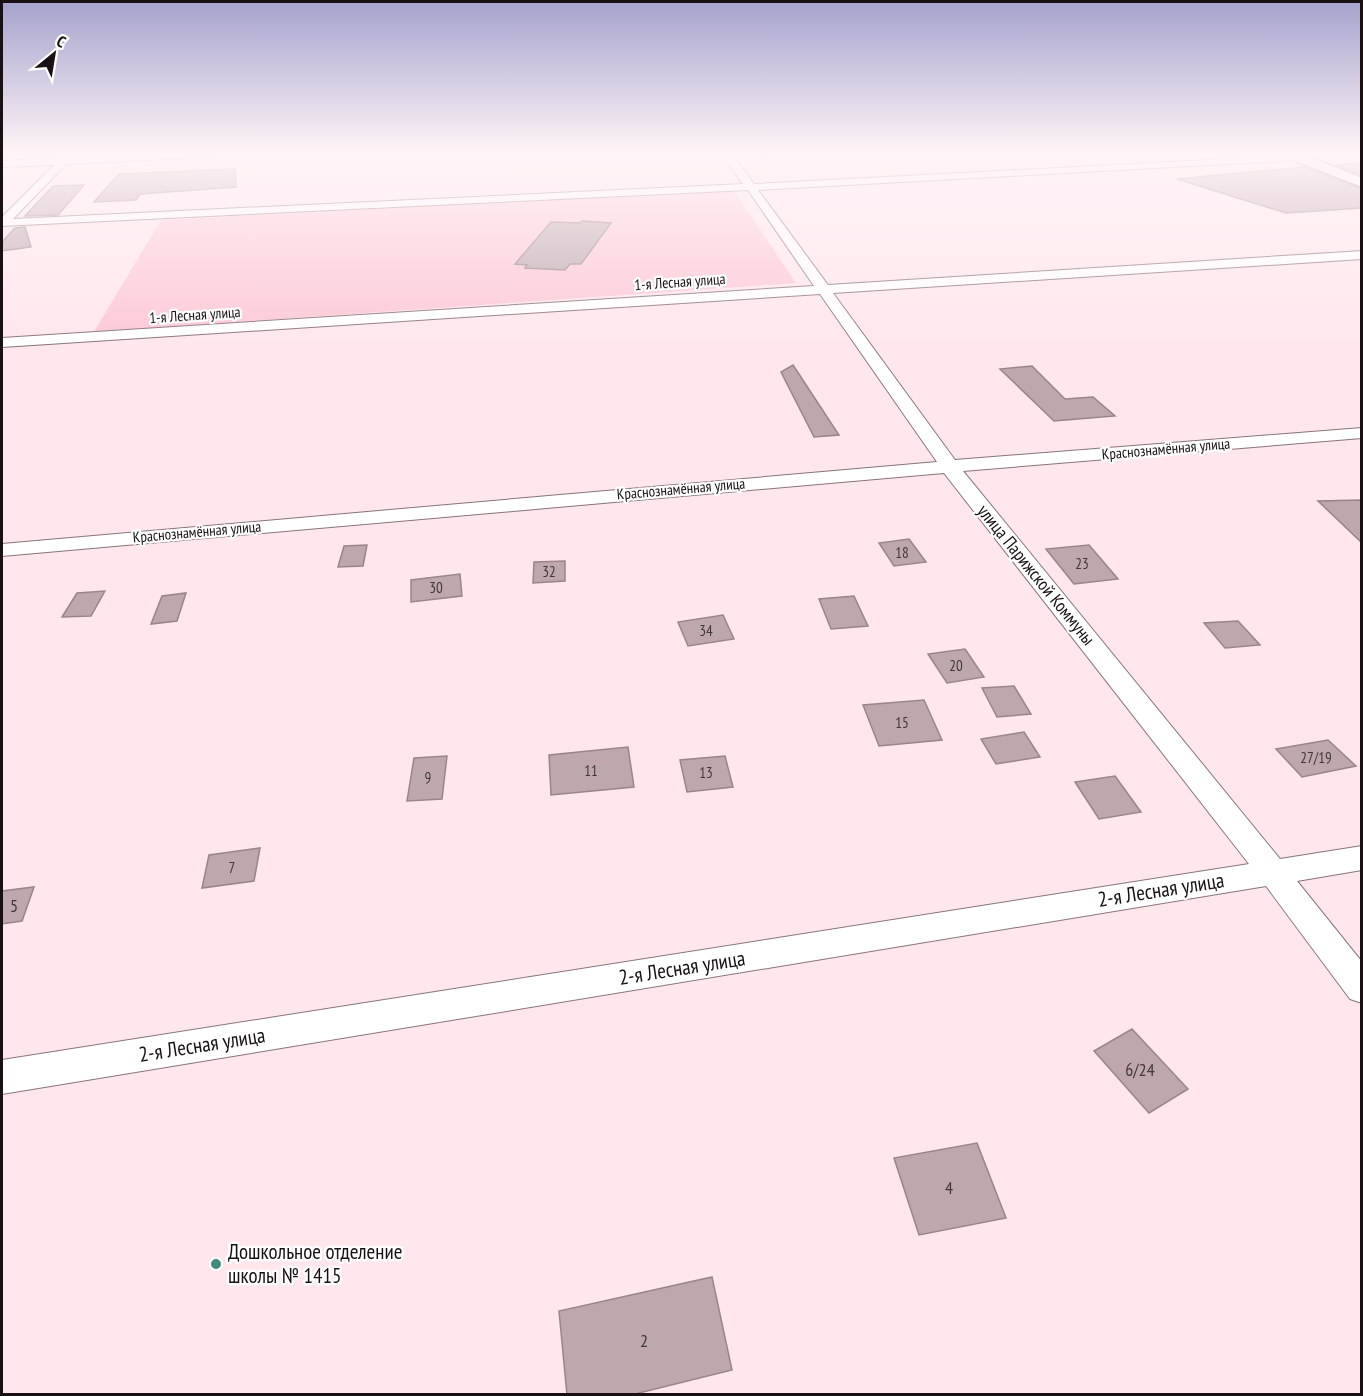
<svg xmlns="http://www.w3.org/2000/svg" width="1363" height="1396" font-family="'PT Sans Narrow',sans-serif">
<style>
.green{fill:#fcc8d6}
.building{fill:#bea8ae;stroke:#9a858a;stroke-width:1.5}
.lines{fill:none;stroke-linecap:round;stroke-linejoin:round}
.street-casing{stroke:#887479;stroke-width:2}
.secondary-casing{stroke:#887479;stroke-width:3}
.street{fill:#fff;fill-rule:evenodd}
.secondary{fill:#fff;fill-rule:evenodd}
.poi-dot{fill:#45897d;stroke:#fff;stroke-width:2}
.labels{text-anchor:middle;stroke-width:4.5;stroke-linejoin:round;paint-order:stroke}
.far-street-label{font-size:15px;fill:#181012;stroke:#fff}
.number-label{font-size:15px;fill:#423639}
.street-label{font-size:18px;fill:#181012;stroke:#fff}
.near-number-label{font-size:18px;fill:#423639}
.near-street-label{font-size:21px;fill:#181012;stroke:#fff}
.near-poi-label{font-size:21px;fill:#181012;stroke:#fff;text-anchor:start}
</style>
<rect width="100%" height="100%" fill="#ffe7ed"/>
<polygon class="green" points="734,191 796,283 94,332 161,220"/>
<g class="building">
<polygon points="1362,163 1362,175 1335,165"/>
<polygon points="1305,167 1362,189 1362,208 1286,213 1177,179"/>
<polygon points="235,169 236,187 140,194 136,200 94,202 119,174"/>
<polygon points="84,185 58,215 25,216 53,186"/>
<polygon points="582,221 611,223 581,264 570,264 565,270 525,268 527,265 515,264 551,222 580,223"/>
<polygon points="25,227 31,247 2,251 2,242 15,228"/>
<polygon points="793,365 839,435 814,437 781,372"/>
<polygon points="1032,366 1065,399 1093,397 1115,416 1054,421 1000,369"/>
<polygon points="1362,500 1362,543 1318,501"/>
<polygon points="909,539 926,562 894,566 879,543"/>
<polygon points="367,545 363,566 338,567 344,546"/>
<polygon points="1089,545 1118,579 1074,584 1046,549"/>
<polygon points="565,561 565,581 533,583 534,562"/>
<polygon points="460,574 462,596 411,602 411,580"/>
<polygon points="105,591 91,616 62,617 77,593"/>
<polygon points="186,593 177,621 151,624 162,596"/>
<polygon points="854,596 868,626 831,629 819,599"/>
<polygon points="723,615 734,639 688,646 678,622"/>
<polygon points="1238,621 1260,645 1225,648 1204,623"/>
<polygon points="965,649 984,677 947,683 928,654"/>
<polygon points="1014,686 1031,714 997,717 982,688"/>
<polygon points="924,700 942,740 879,746 863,705"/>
<polygon points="1024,732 1040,757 996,764 981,739"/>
<polygon points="1328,740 1356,766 1302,777 1276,749"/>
<polygon points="628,747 634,787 551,795 549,755"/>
<polygon points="447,756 442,799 407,801 414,758"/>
<polygon points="725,756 733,787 687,792 680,760"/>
<polygon points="1115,776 1141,812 1099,819 1075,782"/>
<polygon points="260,848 254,881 202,888 209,855"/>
<polygon points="34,887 22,921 2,924 2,891"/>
<polygon points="1132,1029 1188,1089 1149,1113 1094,1051"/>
<polygon points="977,1143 1006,1218 919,1235 894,1158"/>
<polygon points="712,1277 732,1370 631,1395 567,1395 559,1311"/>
</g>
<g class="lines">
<g class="street-casing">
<polygon id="street" points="213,151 274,151 269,154 66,164 13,219 743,184 720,151 730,151 754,184 1302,155 1302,159 1298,160 758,190 828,285 1362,251 1362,259 833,293 955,460 1362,428 1362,438 963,471 1280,859 1362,846 1362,870 1297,881 1362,962 1362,1003 1350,999 1266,886 2,1094 2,1060 1249,864 944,473 2,556 2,544 937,462 820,294 2,347 2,338 814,286 748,190 2,226 2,217 54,165 2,167 2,161 60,158 69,152 74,155 72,158"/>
</g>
<g class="secondary-casing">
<polygon id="secondary" points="1277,151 1294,151 1362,178 1362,187 1278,154"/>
</g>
<use href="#street" class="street"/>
<use href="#secondary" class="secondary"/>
</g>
<linearGradient id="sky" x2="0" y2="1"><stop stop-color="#a5a2cc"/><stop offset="0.44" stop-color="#fff4f7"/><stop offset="1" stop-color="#fff4f7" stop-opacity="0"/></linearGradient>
<rect width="1363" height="346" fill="url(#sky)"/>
<circle class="poi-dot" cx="216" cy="1264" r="6"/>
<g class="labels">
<g class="far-street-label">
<text transform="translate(680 282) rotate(-4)" y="5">1-я Лесная улица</text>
<text transform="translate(195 315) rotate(-4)" y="5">1-я Лесная улица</text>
<text transform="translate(1166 449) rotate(-5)" y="5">Краснознамённая улица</text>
<text transform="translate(681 489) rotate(-5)" y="5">Краснознамённая улица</text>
<text transform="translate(197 532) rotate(-5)" y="5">Краснознамённая улица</text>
</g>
<g class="number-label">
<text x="902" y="558">18</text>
<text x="1082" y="569">23</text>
<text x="549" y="577">32</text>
<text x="436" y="593">30</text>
<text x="706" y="636">34</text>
<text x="956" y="671">20</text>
<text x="902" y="728">15</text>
<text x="1316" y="763">27/19</text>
<text x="591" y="776">11</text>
<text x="706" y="778">13</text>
<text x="428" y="783">9</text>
<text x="232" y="873">7</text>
</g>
<g class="street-label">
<text transform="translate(1036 575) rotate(51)" y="6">улица Парижской Коммуны</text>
</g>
<g class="near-number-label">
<text x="14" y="912">5</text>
<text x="1140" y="1076">6/24</text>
<text x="949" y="1194">4</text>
<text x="644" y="1347">2</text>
</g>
<g class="near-street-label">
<text transform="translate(1161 890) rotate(-9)" y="7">2-я Лесная улица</text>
<text transform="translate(682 968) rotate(-9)" y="7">2-я Лесная улица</text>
<text transform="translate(202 1045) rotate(-9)" y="7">2-я Лесная улица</text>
</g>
<g class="near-poi-label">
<text x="228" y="1259">Дошкольное отделение<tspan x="228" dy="24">школы № 1415</tspan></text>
</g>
</g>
<rect width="1363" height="1396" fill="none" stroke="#181012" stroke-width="6"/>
<g transform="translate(54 54) rotate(30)" stroke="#ffffff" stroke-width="4.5" paint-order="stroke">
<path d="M0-4.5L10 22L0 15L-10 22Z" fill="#181012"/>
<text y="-9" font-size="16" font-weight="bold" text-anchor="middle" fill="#181012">С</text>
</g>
</svg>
